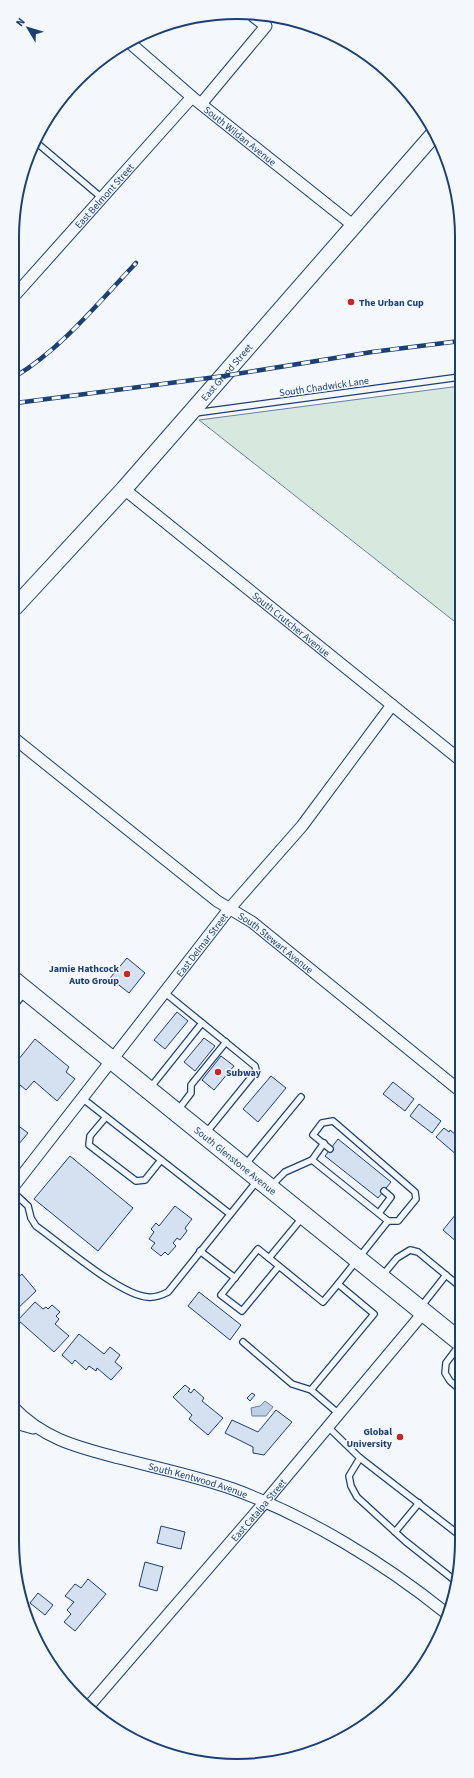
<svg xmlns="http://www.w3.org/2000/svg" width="474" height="1778" font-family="'Source Sans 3',sans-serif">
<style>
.green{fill:#d7e8df;stroke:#687fa3}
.water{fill:#bed0e5;stroke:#687fa3}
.building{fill:#d5e0f0;stroke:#1d3f73}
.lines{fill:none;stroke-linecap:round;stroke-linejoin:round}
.lane-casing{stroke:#1d3f73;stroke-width:8}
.street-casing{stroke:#1d3f73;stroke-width:13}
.secondary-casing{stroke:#1d3f73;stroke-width:18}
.primary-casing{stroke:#1d3f73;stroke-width:20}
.lane{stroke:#f4f7fb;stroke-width:5.5}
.street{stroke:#f4f7fb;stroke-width:11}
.secondary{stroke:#f4f7fb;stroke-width:16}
.primary{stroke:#f4f7fb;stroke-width:18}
.rail-casing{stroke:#1d3f73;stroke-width:4.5}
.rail{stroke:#f4f7fb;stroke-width:3;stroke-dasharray:9;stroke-linecap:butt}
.fence{stroke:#1d3f73;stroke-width:1;stroke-dasharray:5 2;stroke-linecap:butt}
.poi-dot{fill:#c62828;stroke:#f4f7fb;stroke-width:1.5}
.labels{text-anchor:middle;stroke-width:3;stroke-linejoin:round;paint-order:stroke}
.street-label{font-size:10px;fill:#1d3f73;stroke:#f4f7fb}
.poi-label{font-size:10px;font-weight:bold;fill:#1d3f73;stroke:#f4f7fb;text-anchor:start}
.rim{fill:none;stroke:#1d3f73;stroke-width:2}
</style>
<rect width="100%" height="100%" fill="#f4f7fb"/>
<polygon class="green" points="460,386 459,625 199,420"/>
<polygon class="water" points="265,1401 273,1407 266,1416 252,1416 251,1408 260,1406"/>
<g class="building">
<polygon points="127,958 145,973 129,993 110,978"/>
<polygon points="177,1012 188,1021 165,1049 154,1040"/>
<polygon points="204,1038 215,1046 195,1071 184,1062"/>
<polygon points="35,1039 69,1067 66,1072 75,1079 57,1101 34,1081 26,1090 13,1079 14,1065"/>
<polygon points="221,1056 234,1066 214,1090 202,1080"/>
<polygon points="271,1076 286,1088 258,1122 243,1109"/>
<polygon points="393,1082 414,1099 405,1111 383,1094"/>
<polygon points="419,1104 441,1121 432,1133 410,1116"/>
<polygon points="13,1122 28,1133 18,1145 13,1141"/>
<polygon points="444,1128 449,1132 450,1130 456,1135 458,1133 458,1156 436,1137"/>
<polygon points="338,1139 391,1182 378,1198 325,1156"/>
<polygon points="70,1156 133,1208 98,1251 34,1199"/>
<polygon points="175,1206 192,1219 185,1228 187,1231 180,1240 177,1238 173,1243 176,1246 168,1255 165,1252 161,1256 151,1248 155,1243 149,1239 154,1232 151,1229 156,1223 159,1226"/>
<polygon points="456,1214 458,1216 458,1243 443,1230"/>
<polygon points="22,1274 36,1291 13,1313 13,1282"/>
<polygon points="199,1292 241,1325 230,1340 188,1306"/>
<polygon points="35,1302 43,1309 46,1307 48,1309 52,1305 60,1312 56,1316 59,1319 55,1324 69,1336 54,1352 18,1320"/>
<polygon points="79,1334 104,1354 110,1347 120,1355 115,1362 122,1368 111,1380 97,1368 96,1371 89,1366 86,1370 75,1360 72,1364 62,1355"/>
<polygon points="185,1385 190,1389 188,1391 191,1393 194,1389 204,1398 202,1401 223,1418 208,1435 189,1419 192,1415 173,1397"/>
<polygon points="252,1393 255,1395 250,1401 247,1398"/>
<polygon points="276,1410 292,1422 264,1455 253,1453 253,1447 225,1433 232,1420 258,1432"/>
<polygon points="161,1526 185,1532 181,1549 157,1543"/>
<polygon points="145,1562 163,1567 157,1591 139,1586"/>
<polygon points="88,1579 106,1594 75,1631 64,1622 71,1614 67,1610 74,1602 65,1596 75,1584 81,1588"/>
<polygon points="38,1593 53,1605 45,1615 30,1603"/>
</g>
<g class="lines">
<g class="lane-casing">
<g id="lane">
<polyline points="37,143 102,198"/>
<polyline points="195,413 460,377"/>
<polyline points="164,992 255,1066 256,1070 253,1075 206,1133"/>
<polyline points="14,1006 25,992"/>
<polyline points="150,1088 202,1023"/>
<polyline points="82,1098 230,1214"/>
<polyline points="178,1110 191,1093 191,1085 226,1042"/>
<polyline points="106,1117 90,1136 89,1145 136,1181 145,1180 161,1160"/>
<polyline points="312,1160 324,1143"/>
<polyline points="245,1165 301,1097"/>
<polyline points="271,1186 285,1172 312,1160 388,1221 398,1221 416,1199 415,1192 333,1121 322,1123 313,1135 330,1149"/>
<path d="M13,1192L28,1206L31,1218L36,1226C60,1243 121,1296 148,1297C155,1298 162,1295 168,1292L257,1181"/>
<polyline points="379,1213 391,1197 384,1191"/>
<polyline points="200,1251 235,1278"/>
<polyline points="269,1258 302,1218"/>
<polyline points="279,1266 242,1311 221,1295 258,1249 323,1302 338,1284"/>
<polyline points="382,1276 397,1258 410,1250 418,1252 458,1285"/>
<polyline points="420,1308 446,1275"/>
<polyline points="243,1342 292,1384 311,1390 339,1414"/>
<polyline points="458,1388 450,1381 445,1373 446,1363 458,1347"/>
<polyline points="311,1390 374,1314 338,1284 388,1221"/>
<polyline points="328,1427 360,1458 349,1476 351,1486 357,1497 405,1541 458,1583"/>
<polyline points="360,1458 458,1534"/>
<polyline points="395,1532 419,1503"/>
</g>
</g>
<g class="street-casing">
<g id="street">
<path id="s1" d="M130,43L192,97L354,226"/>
<polyline points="201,104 266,26 253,16"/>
<path id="s2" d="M16,294L192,97"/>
<path id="s3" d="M124,489L459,759"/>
<path id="s4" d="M15,739L217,901L252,922L459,1090"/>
<path id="s5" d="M13,1187L230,908L302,826L392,705"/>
<path id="s6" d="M12,1406C43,1439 77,1447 119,1458C157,1468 196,1476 233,1489C307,1516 384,1563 446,1613"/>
<polyline points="12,1422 33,1428"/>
<path id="s7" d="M89,1706L265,1502L424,1312"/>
</g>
</g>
<g class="secondary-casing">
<g id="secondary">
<path id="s8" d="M15,607L124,489L434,134"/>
</g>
</g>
<g class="primary-casing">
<g id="primary">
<path id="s9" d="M14,981L458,1340"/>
</g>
</g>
<use href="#lane" class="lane"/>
<use href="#street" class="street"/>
<use href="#secondary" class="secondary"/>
<use href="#primary" class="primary"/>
<g class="rail-casing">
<g id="rail">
<path d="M16,376C63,347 98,303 136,263"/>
<polyline points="16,403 224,376 372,352 460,341"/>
</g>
</g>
<use href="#rail" class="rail"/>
<polyline class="fence" points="13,1151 17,1154"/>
</g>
<g class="poi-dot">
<circle cx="351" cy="302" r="4"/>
<circle cx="127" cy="974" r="4"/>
<circle cx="218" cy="1072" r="4"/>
<circle cx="400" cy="1437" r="4"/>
</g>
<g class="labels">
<g class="street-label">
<text dy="4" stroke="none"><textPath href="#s1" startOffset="144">South Wildan Avenue</textPath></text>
<text dy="4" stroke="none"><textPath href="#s2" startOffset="132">East Belmont Street</textPath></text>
<text dy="4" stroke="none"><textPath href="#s8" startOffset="316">East Grand Street</textPath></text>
<text transform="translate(324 386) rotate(-8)" y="4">South Chadwick Lane</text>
<text dy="4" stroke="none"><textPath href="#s3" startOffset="215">South Crutcher Avenue</textPath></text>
<text dy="4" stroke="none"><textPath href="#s4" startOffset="331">South Stewart Avenue</textPath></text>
<text dy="4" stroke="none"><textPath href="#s5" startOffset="307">East Delmar Street</textPath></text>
<text dy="4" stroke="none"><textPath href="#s9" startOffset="285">South Glenstone Avenue</textPath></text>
<text dy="4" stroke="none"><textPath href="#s6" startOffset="203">South Kentwood Avenue</textPath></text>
<text dy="4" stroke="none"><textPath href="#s7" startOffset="259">East Catalpa Street</textPath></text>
</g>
<g class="poi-label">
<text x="359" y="306">The Urban Cup</text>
<text x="119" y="972" text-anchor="end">Jamie Hathcock<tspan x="119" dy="12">Auto Group</tspan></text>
<text x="226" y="1076">Subway</text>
<text x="392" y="1435" text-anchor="end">Global<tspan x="392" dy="12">University</tspan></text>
</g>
</g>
<path d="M0 0H474V1778H0ZM237 19H237A218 218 0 0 1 455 237V1541A218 218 0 0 1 237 1759H237A218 218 0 0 1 19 1541V237A218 218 0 0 1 237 19Z" fill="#f4f7fb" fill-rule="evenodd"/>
<path class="rim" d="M237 19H237A218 218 0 0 1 455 237V1541A218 218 0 0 1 237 1759H237A218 218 0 0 1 19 1541V237A218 218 0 0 1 237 19Z"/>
<g transform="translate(28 28) rotate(308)" stroke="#f4f7fb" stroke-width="3" paint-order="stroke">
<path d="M0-3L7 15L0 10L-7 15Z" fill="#1d3f73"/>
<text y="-6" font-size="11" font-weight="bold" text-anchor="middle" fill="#1d3f73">N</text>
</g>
</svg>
